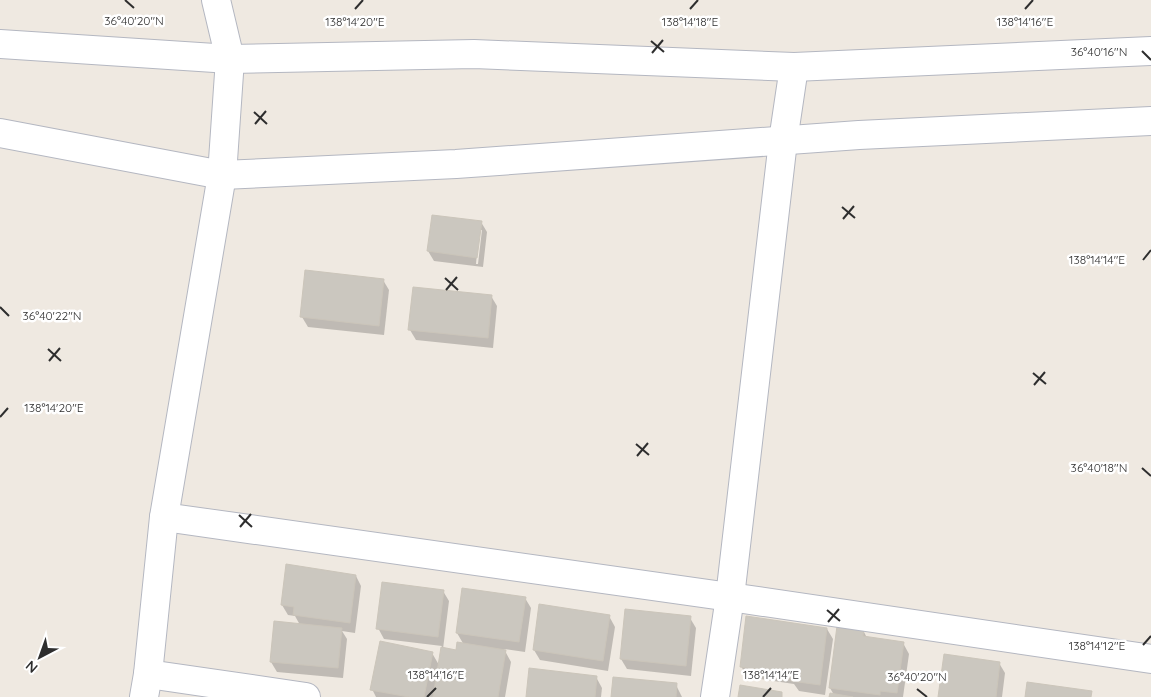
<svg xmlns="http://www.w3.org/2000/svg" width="1151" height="697" font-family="Quicksand,sans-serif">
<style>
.shadow{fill:#0003;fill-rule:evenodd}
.building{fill:#cbc7bf;stroke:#cbc5ba}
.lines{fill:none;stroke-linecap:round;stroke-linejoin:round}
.minor-casing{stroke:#b4b7c1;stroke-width:30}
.minor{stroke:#fff;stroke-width:28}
.ticks{fill:none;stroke:#2e2e2e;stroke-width:2}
.ticks-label{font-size:12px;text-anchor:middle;fill:#2e2e2e;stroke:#fff;stroke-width:5;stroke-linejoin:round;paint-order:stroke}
</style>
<rect width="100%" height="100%" fill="#efe9e1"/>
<g class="shadow">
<path d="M481,222L487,232L483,267L434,261L428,251ZM479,230H482L478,264H476Z"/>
<polygon points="383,280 389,290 384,335 308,327 302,317"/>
<polygon points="491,296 497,306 493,348 416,340 410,330"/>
<polygon points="356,576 361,586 355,633 342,631 347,639 343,678 277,672 271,662 300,625 295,616 288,615 282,605"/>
<polygon points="443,591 449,601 443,649 457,651 464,645 457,633 525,598 531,608 525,652 504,649 511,662 505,697 376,697 372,689 432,653 439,665 442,646 384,639 378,628"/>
<polygon points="609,616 615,627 608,671 540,660 534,650"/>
<polygon points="690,618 696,628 691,676 627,669 621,659"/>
<polygon points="827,629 833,639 825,695 799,691 794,684 747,677 741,666"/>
<polygon points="863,630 867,638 903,643 909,654 903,697 830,697 834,695 830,688"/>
<polygon points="999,663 1005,673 1002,697 939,697"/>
<polygon points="596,677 602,688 601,697 527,697"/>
<polygon points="676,685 682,697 612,697"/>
</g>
<g class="building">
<polygon points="432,215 482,221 477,258 427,251"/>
<polygon points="305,270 384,279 379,326 300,317"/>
<polygon points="413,287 492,295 488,338 408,330"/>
<polygon points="286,564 356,575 350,623 293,615 294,607 281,605"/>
<polygon points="382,582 444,590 438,637 376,629"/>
<polygon points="462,588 526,597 519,642 456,633"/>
<polygon points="539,604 610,615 603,661 533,650"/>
<polygon points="625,609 691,616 686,666 620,659"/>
<polygon points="746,616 827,628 820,685 791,681 790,674 740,667"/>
<polygon points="274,621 342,628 338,668 270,662"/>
<polygon points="837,626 864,629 863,636 904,642 897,693 880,691 880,695 829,688"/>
<polygon points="380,641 433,652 424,697 409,697 370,690"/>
<polygon points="457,642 506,650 498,697 433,697 441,647 456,650"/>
<polygon points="944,654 1000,662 996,697 938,697"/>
<polygon points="529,668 597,676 595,697 526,697"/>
<polygon points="613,677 677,683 676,697 611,697"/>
<polygon points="1027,682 1092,691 1091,697 1025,697"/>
<polygon points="740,685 782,692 782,697 738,697"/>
<polygon points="830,693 853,697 829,697"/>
</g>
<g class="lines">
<g class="minor-casing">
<g id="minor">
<polyline points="0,44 230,59 474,54 794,67 1151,51"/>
<polyline points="0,133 222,175 456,164 859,135 1151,121"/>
<polyline points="164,517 730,597 1151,659"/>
<polyline points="148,674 306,697"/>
<polyline points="144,697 148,674 164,517 222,175 230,59 216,0"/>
<polyline points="715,697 730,597 783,141 794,67"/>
</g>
</g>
<use href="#minor" class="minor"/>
</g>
<path class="ticks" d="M125,0L134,8M355,9L363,0M690,9L698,0M1025,9L1033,0M651,41L664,52M1142,51L1151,60M652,53L663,40M254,112L267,124M255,124L266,111M842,207L855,218M843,219L854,206M1143,260L1151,250M445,278L458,290M446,290L457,277M0,307L9,316M48,349L61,361M49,361L60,348M1033,373L1046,384M1034,385L1045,372M0,417L8,408M636,444L649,455M637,456L648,443M1142,468L1151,476M239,515L252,527M240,527L251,514M827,610L840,621M828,622L839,609M1143,645L1151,636M917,689L927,697M427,697L436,688M763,697L771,688"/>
<g class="ticks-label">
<text x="134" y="25">36°40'20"N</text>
<text x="355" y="26">138°14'20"E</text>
<text x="690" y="26">138°14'18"E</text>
<text x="1025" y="26">138°14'16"E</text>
<text x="1099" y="56">36°40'16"N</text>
<text x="1097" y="264">138°14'14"E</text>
<text x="52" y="320">36°40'22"N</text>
<text x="54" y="412">138°14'20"E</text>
<text x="1099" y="472">36°40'18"N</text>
<text x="1097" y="650">138°14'12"E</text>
<text x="436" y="679">138°14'16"E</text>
<text x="771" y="679">138°14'14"E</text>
<text x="917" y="681">36°40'20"N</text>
</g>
<g transform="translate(40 657) rotate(221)" stroke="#ffffff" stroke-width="4" paint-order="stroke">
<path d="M0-4L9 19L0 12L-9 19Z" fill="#2e2e2e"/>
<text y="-8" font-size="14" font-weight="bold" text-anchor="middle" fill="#2e2e2e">N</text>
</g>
</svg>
